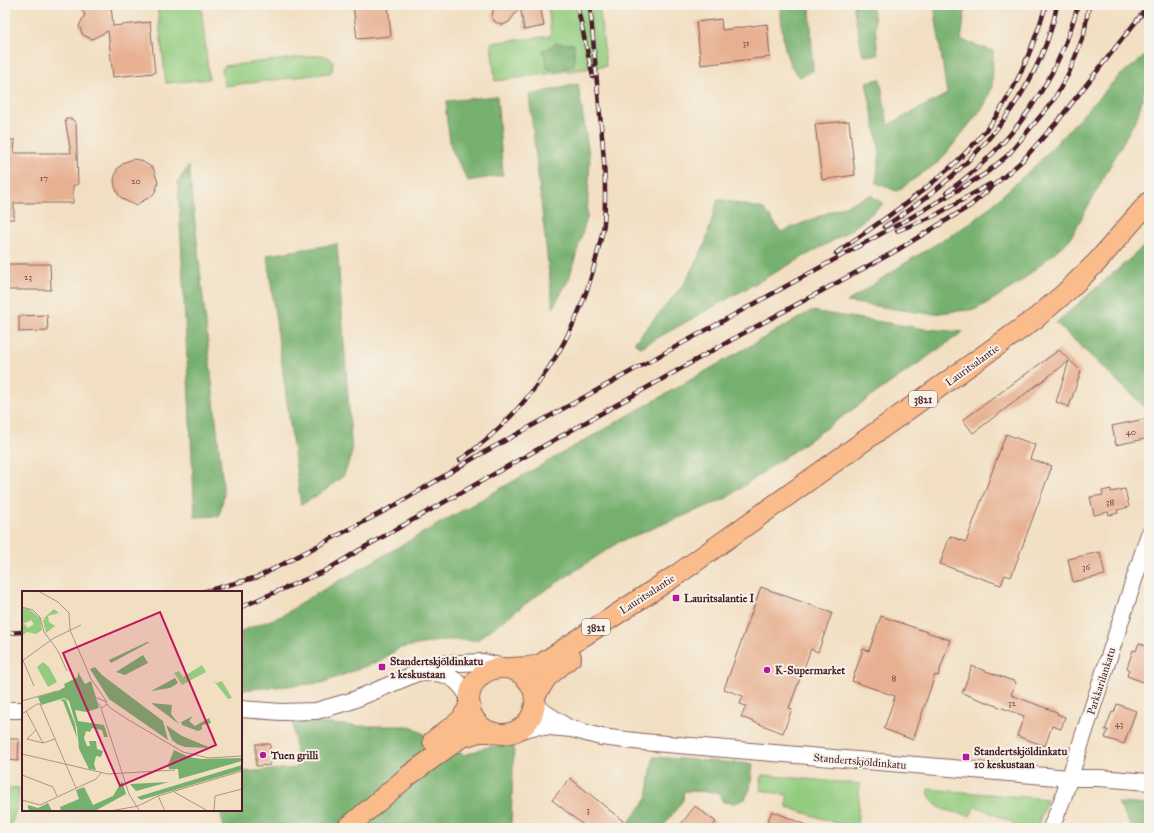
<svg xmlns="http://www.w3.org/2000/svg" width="1154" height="833" font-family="'IM FELL Great Primer',serif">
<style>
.green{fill:#93cc7f;stroke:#6e7655}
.forest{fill:#76b06e;stroke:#60684c}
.building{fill:#e7b091}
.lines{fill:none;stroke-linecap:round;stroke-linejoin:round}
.minor-casing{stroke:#856260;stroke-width:18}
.major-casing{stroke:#856260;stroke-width:22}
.minor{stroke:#fff;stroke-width:16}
.major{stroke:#fabc8b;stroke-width:20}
.rail-casing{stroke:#4a1f2b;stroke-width:4.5}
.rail{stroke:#f7f3e8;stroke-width:3;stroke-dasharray:9;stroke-linecap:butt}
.poi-dot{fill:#b5179e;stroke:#f7f3e8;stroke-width:1.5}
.labels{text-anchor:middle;stroke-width:4;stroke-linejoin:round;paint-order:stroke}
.number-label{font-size:9px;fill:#714344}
.shield{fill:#f7f3e8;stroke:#7e5f64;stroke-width:1}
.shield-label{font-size:10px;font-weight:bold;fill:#4a1f2b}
.street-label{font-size:11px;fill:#4a1f2b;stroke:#f7f3e8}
.poi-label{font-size:11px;font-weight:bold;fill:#4a1f2b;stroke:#f7f3e8;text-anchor:start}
.inset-road{fill:none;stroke:#af9286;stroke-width:1}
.view{fill:#c2185b;fill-opacity:0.15;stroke:#c2185b;stroke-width:2}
.inset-edge{fill:none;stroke:#4a1f2b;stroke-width:2}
</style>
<rect width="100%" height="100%" fill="#f7f3e8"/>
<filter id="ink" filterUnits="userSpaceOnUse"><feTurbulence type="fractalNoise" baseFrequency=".025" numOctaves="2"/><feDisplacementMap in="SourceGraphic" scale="8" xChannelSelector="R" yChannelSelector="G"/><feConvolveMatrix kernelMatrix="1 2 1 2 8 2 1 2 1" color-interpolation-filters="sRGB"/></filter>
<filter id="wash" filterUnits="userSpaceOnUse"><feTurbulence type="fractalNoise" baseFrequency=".012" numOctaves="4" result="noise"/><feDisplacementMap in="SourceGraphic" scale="16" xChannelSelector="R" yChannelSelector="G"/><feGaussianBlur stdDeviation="0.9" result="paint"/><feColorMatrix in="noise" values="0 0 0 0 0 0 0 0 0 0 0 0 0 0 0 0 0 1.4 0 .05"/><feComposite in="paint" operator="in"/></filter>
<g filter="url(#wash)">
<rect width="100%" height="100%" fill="#f2dfc2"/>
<g class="green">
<polygon points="157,5 201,5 209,79 166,83"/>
<polygon points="548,5 599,5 606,66 495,81 491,43 551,36"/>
<polygon points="322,55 330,58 333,63 332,71 329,73 225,86 222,70 224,66"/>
<polygon points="762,775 860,784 857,828 851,828 787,807 787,795 760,790"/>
<polygon points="5,787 19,788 18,804 10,828 5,828"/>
<path d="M928,789L1047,799L1037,828H1012L1014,823L975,806L970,816C952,811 931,812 928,789Z"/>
</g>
<g class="forest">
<path d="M780,5H810L813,71L800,77C781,60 783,29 780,5Z"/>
<polygon points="853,5 873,5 878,55 863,56"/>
<polygon points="934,5 966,5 961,40 993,51 992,88 984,106 940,161 897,191 876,183 880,152 866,82 880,79 888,125 947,94"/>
<polygon points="557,43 574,44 574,66 557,71 548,69 543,51"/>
<polygon points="1149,53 1149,72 1138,115 1070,239 1018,284 977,309 930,314 847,302 902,265 975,220 1037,164 1118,77"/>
<polygon points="578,84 590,161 587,217 569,279 553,308 529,95"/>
<polygon points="497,96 503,175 468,181 451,148 446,114 447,101"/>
<polygon points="189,166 224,495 219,516 195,517 178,182"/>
<polygon points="871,195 883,204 850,231 641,347 634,343 684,284 705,244 718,199 764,209 781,232"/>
<polygon points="1149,242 1149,411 1056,323"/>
<polygon points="337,244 352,453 344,475 327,489 301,505 267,255"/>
<polygon points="811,311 926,329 963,332 725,499 619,542 532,599 477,640 446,640 400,648 379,661 322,683 241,690 241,631 282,616 309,598"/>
<polygon points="293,721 357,726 409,726 464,755 488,747 514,745 511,822 510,828 224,828 220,810 241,810 241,772 297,768"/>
<polygon points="653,757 753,764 750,789 745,799 735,803 723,802 718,792 684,791 683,800 662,828 624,828 647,799"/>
<polygon points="1118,803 1149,805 1149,828 1132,828"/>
</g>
<g id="blocks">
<g class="building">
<polygon points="78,5 111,5 113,26 150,22 155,73 113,77 108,31 92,39 83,35 79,26 85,14"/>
<polygon points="353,5 388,5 391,36 357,39"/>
<polygon points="500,5 518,10 509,22 503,25 495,22 492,17 493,10"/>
<polygon points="520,5 540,5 544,26 524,30"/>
<polygon points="721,19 722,30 767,24 770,57 701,65 696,22"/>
<polygon points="65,119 72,119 76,123 78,185 73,185 73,203 14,203 14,219 5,219 5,140 15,140 14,153 71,153"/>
<polygon points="849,121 855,175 822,180 815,124"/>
<polygon points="133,159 140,160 153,168 158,182 156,190 152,196 139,203 137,206 124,200 118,194 115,187 114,180 117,169 125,162"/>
<polygon points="5,264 50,264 51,290 5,290"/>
<polygon points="47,315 48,331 19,332 19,316"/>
<polygon points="1059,350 1081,371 1069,407 1056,402 1069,361 973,433 963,420"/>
<polygon points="1149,418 1149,438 1116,445 1112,426"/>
<polygon points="1006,434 1035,445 1030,459 1052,466 1011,577 1005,575 1001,585 940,564 950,536 966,542"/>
<polygon points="1111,489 1111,492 1125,489 1129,507 1117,510 1118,513 1109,515 1108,512 1094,515 1090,497 1103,495 1102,491"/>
<polygon points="1100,552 1105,575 1073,582 1068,559"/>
<polygon points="761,587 832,613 818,652 811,649 789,708 792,709 783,733 741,717 746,706 740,704 743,696 724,689"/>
<polygon points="881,616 950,640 938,676 935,675 913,740 884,729 895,696 852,681 863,649 869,651"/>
<polygon points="1139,643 1149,647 1149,673 1146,683 1127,676 1129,669 1127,668 1133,650 1136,651"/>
<polygon points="972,666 1016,682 1011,695 1057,712 1057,714 1065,717 1061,729 1052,726 1045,746 1017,736 1024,716 962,693"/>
<polygon points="1117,704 1136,711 1124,744 1105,738 1108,730 1105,730 1107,725 1112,712 1114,713"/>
<polygon points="5,739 19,739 18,761 5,760"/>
<polygon points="256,744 270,744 270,765 256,766"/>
<polygon points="570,778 623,821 617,828 587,828 552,800"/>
<polygon points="695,806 716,822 711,828 678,828"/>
<polygon points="772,811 813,828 765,828"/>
</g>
</g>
</g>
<g filter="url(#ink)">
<use href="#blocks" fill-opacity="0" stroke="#856260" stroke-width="1"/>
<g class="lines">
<g class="minor-casing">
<g id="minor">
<path d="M424,673C445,671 460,679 469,699"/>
<polyline points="535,699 541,710 567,727"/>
<polyline points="241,709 281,712 316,711 351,701 439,664 483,662 504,667"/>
<polyline points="5,710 23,710"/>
<polyline points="516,731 537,726 549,727 572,729 601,737 643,742 1069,778 1099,778 1149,782"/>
<polyline points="1051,828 1063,798 1149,534"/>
</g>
</g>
<g class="major-casing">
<g id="major">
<polyline points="511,668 530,667 541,664 678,574 1036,318 1065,293 1097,262 1149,202"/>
<circle cx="502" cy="701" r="33"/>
<polyline points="535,696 547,677 571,657"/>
<polyline points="433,741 461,720 470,705"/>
<polyline points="347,828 408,776 460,738 479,732 491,732"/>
</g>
</g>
<use href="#minor" class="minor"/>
<use href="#major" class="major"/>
<g class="rail-casing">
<g id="rail">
<polyline points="577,5 593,77"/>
<path d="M947,192C1011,147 1058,81 1078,5"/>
<path d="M884,227C900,216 918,204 933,192C991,146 1043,79 1057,5"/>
<polyline points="897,231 934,216 990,184"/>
<path d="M836,253C891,214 956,173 995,118C1019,83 1034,45 1046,5"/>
<path d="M460,460C529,412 578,337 597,255C599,245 603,233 604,223C607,183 603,144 599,105C596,71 593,38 590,5"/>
<polyline points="202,592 258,577 394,506 479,455 910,218 985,174 1008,155 1053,101 1069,73 1084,34 1089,5"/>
<polyline points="241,607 325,571 363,548 742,334 894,252 970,206 1022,161 1057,122 1149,5"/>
<polyline points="5,633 23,632"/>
</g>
</g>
<use href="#rail" class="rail"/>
</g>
</g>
<g class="poi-dot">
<rect x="672" y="594" width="8" height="8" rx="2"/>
<rect x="378" y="663" width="8" height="8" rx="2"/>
<circle cx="767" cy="670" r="4"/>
<circle cx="263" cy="755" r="4"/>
<rect x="962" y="753" width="8" height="8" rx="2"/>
</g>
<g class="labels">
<g class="number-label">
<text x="746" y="46">31</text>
<text x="44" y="181">17</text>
<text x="136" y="184">20</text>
<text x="28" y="280">23</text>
<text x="1131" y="435">40</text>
<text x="1110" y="505">38</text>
<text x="1086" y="570">36</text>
<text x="894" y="681">8</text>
<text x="1012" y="706">32</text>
<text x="1119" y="727">43</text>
<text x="588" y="813">3</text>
</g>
<g class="shield">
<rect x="909" y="391" width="28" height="16" rx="3"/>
<rect x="582" y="619" width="28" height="16" rx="3"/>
</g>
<g class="shield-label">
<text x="923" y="403">3821</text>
<text x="596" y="631">3821</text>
</g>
<g class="street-label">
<text transform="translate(972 365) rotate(-36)" y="4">Lauritsalantie</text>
<text transform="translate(647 594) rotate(-33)" y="4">Lauritsalantie</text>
<text transform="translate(1101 681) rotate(-72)" y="4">Parkkarilankatu</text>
<text transform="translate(860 761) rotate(5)" y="4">Standertskjöldinkatu</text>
</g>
<g class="poi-label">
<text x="684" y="602">Lauritsalantie I</text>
<text x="390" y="665">Standertskjöldinkatu<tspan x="390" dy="13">2 keskustaan</tspan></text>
<text x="775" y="674">K-Supermarket</text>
<text x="974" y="755">Standertskjöldinkatu<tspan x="974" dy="13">10 keskustaan</tspan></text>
<text x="271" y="759">Tuen grilli</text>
</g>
</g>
<g transform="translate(22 591)">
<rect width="220" height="220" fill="#f2dfc2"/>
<path d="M0,17L7,18L17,26L0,33ZM32,18L37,22L26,25L27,31L33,35L24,42L21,29H25L21,28ZM18,26L20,39L14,43L5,41L0,45V34L2,33L6,37L12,33L9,29ZM21,71L27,76L35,91L26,96L15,76ZM180,74L184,81L160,94L152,82L157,80L161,86ZM192,90L195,92L200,90L210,107L206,108Z" fill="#93cc7f"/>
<path d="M125,51H128L89,72L87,69ZM121,64L126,72L103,84L94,81ZM73,76L80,84L141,130L146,149L87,108L68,78ZM56,81L63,93L69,90L77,117L64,121L53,119L56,130L82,134L86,146H82L80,139L70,137L68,141L64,140L62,147L65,155H68L67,150H74L75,158L81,160L79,166L74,165L72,173L74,179L67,178L57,158L55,137L47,110L42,107L19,114L16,106L36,100L43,96L42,93L56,86ZM153,87L156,92L148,97L129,100ZM41,108L44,109L53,133L55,147L41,110H38ZM129,112L150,114L149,123L157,133ZM171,125L167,130L173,135L187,127L189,132L180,134V138L176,140L160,134L159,131ZM144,134L160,145L189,157L163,156L155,153L150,149ZM152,159L167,166L179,168L220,167V170L157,188L156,178H147L146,174ZM220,174V179L119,209L115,206ZM100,190L104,203L73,220H39L38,216L57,208L54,199L62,196L71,214L91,205ZM147,191L114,200L108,193ZM26,212L30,220H8L6,217V214L16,217Z" fill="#76b06e"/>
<path class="inset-road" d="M16,0L36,11L47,22L48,39L69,88L85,111M0,16L11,19L18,26L22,41L36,60L45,80M0,67L12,95M0,70L32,47L59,34M73,109L80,117L85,113M0,110L35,100L64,103L83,110L87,116L105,128L161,161L187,167L220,165M79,117L107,203L117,219M4,120L21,152L33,148M0,123L15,113H18L54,197M14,139L5,148L21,152M0,163L86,183L153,179M0,184L31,196L35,205M152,201L186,220M136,205L143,220M0,209L18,214L74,188L79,182M88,220L116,215L136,205L220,180M192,220L193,205L220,198"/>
<path class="view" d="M138,21L194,154L98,195L41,62Z"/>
<rect width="220" height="220" class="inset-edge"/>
</g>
<rect width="1154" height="833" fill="none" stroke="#f7f3e8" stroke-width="20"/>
</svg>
